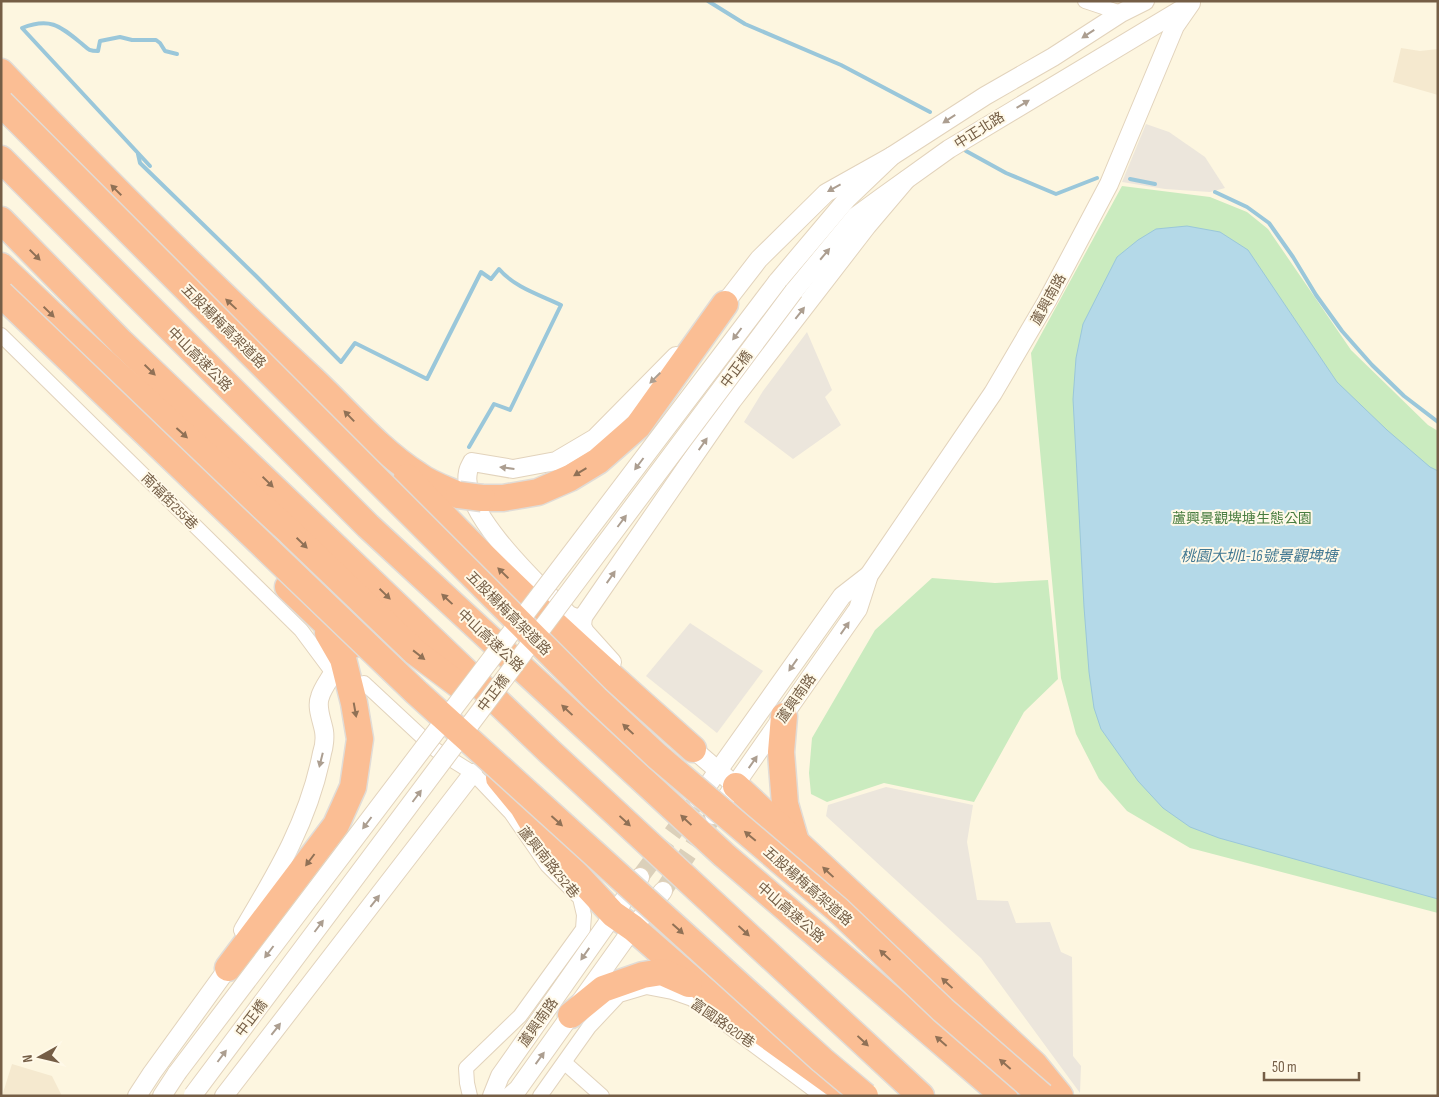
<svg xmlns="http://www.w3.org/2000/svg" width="1439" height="1097" font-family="'Sofia Sans Condensed','Noto Sans TC',sans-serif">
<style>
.residential{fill:#f5e9cf}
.industrial{fill:#ece6dc}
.green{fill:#caebbf}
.water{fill:#b4d9e8;stroke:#9ac7da}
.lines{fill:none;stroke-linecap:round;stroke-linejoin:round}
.stream{stroke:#9ac7da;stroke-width:4}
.tertiary-tunnel{stroke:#dbd0ba;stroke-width:18;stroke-dasharray:18 9;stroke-linecap:butt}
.minor-casing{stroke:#e2d3bc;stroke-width:16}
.tertiary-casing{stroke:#e2d3bc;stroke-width:20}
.motorway-casing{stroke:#e1dcd6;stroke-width:29}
.minor{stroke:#fff;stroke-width:14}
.tertiary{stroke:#fff;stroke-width:18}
.motorway{stroke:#fbbe94;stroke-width:26}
.tertiary-bridge-casing{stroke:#e2d3bc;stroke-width:20;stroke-linecap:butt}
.motorway-bridge-casing{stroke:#e1dcd6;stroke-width:29;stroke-linecap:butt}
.tertiary-bridge{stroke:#fff;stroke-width:18}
.motorway-bridge{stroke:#fbbe94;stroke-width:26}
.oneway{fill:#ac9e90}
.oneway2{fill:#907156}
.labels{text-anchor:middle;stroke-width:4;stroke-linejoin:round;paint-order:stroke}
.street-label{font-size:14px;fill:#755e46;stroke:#fff9e8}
.park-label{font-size:14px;fill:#477c3e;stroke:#fff9e8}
.water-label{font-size:15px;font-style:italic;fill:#427892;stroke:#fff9e8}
</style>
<rect width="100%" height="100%" fill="#fdf6e0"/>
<g class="residential">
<polygon points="1401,48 1420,51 1438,49 1438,95 1393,82"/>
<polygon points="12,1064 52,1076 62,1096 2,1096"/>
</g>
<g class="industrial">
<polygon points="1146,124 1169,132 1205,157 1225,188 1210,192 1165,189 1122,182"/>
<polygon points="807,332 832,390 825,397 841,425 793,459 744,422 763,391"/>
<polygon points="690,623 763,671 717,733 646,676"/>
<polygon points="886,787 973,805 967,842 977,900 1008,901 1016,923 1050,922 1061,952 1072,957 1073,1056 1081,1066 1080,1093 981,958 826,816 828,805"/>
</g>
<g class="green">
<polygon points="1122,186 1210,197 1247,212 1268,229 1351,350 1428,425 1438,431 1438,913 1190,848 1127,811 1099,779 1076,734 1061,678 1031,353"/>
<polygon points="932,578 995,583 1048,580 1058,679 1024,712 974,802 884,783 827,802 811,794 809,773 812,738 875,630"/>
</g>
<polygon class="water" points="1187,226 1220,232 1248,250 1337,382 1387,430 1430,467 1438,471 1438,899 1219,838 1190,827 1163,808 1138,781 1101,729 1094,708 1089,672 1084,607 1073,399 1076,358 1083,324 1117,257 1138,240 1156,229"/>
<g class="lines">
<g class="stream">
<polyline points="708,1 745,24 841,65 930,112"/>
<polyline points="966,151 1006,173 1056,194 1097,178"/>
<path d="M138,154L140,163L256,276L341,362L355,343L427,379L481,272L491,279L499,269C514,287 540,295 561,305L510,410L494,404L469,447"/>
<path d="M150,166L22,28C50,17 60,26 81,43C88,49 88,51 98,51L100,41L120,37L132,40H156L160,43L165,51L177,54"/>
<polyline points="1130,179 1155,184"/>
<polyline points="1215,192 1247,207 1269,223 1293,257 1316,295 1342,331 1372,365 1404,396 1438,422"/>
</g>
<g class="tertiary-tunnel">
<polyline points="640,877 698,799"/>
<polyline points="663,891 714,815"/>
</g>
<g class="minor-casing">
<g id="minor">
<polyline points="1085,1 1121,13"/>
<polyline points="1,335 301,630 333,673"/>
<polyline points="364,683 436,750 473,773 511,813 547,865 580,898 584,915 583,929 520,1016 466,1068 467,1083 470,1096"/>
<polyline points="565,1063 602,1096"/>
<polyline points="540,1096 589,1027 619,995 646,987 672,992 692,999 822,1096"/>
</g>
</g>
<g class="tertiary-casing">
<g id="tertiary">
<polyline points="777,282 847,199 892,156 985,96 1053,57 1121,13 1145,1"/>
<polyline points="794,291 856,216 882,197 949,149 1187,6"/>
<polyline points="718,312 759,259 826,193 892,156"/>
<path d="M583,617L576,618L569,615C543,589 459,512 468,472C468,469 471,465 472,462L513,469L556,461L595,438L676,356"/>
<polyline points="612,662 585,632 582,626 583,617 732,401 867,226 906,180"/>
<polyline points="686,740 693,749 736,786"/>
<polyline points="698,799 842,596 869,575"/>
<polyline points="714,815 858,609 869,575 993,393 1047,301 1109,184 1175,26 1191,3"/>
<path d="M243,930C277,873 309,820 322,753C324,747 325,737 324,731C322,720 316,707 320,697C322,689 329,680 333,673"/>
<polyline points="137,1096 152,1073 228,968 231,959"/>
<polyline points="162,1096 177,1073"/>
<polyline points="224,1096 473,773"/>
<polyline points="492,1096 500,1076 640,877"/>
<polyline points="510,1096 518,1089 633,928 663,891"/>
</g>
</g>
<g class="motorway-casing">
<g id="motorway">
<path d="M1,72C101,176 203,278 309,376C345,409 376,448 418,475C430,484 445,489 459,495"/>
<polyline points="1,159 368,526 724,855 1004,1096"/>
<polyline points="1,220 121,342 550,752 921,1096"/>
<polyline points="1,266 61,323 290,532 415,652 463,688"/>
<path d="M407,477C496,574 595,662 693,749"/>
<polyline points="482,498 503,498 538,492 570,478 598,461 638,426 725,304"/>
<polyline points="288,587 350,646"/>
<polyline points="784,716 781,752 785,804 796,842"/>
<polyline points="499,778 523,807 539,834 613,914 633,928 704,990 837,1086"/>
<polyline points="736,786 1034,1064 1060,1096"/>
<polyline points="228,968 336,825 353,787 360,739 354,703 343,659 328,633"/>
<polyline points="571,1015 603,989 643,975 662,972 689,984"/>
</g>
</g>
<use href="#minor" class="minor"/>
<use href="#tertiary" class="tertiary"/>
<use href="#motorway" class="motorway"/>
<g class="tertiary-bridge-casing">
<g id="tertiary-bridge">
<polyline points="177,1073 777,282"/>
<polyline points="193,1095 794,291"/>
</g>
</g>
<g class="motorway-bridge-casing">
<g id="motorway-bridge">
<polyline points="1,103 596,699 657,756 838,910 943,1010 1042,1096"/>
<polyline points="1,294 416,692 822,1060 865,1096"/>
<polyline points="459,495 482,498"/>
</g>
</g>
<use href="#tertiary-bridge" class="tertiary-bridge"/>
<use href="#motorway-bridge" class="motorway-bridge"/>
</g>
<defs><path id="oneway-solid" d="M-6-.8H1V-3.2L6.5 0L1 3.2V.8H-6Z" transform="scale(1.25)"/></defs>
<g class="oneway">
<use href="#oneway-solid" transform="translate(1088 34) rotate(147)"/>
<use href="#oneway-solid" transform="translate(1023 104) rotate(-31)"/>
<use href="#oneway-solid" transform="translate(949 119) rotate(147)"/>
<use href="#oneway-solid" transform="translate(834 188) rotate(151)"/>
<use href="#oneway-solid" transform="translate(825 254) rotate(-50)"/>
<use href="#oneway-solid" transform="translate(800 313) rotate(-52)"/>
<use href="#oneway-solid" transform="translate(737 334) rotate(127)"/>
<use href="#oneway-solid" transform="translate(655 378) rotate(135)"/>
<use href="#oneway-solid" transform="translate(703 444) rotate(-55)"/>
<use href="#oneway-solid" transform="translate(639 464) rotate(127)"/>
<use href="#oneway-solid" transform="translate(507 468) rotate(-173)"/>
<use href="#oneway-solid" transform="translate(622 521) rotate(-53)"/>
<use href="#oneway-solid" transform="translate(611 577) rotate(-55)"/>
<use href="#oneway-solid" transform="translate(845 628) rotate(-55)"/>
<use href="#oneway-solid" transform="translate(793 665) rotate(125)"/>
<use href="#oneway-solid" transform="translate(321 760) rotate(104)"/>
<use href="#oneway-solid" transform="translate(753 762) rotate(-55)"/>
<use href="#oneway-solid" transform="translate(417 796) rotate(-53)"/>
<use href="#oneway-solid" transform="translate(367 823) rotate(127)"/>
<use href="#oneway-solid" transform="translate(375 901) rotate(-52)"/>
<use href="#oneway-solid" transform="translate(319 926) rotate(-53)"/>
<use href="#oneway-solid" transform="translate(269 952) rotate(127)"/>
<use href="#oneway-solid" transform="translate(585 954) rotate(125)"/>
<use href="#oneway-solid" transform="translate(276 1029) rotate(-52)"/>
<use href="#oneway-solid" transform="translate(222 1056) rotate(-53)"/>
<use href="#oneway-solid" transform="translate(540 1058) rotate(-54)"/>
</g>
<g class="oneway2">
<use href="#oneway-solid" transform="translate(116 190) rotate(-135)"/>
<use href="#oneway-solid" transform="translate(35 255) rotate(45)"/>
<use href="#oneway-solid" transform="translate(231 304) rotate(-137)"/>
<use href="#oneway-solid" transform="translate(49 312) rotate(44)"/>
<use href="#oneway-solid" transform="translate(150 370) rotate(44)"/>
<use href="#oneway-solid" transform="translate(349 416) rotate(-134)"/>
<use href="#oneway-solid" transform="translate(182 433) rotate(42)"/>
<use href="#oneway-solid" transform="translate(580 472) rotate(149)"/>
<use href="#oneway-solid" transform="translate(268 482) rotate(44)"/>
<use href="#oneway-solid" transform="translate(302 543) rotate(44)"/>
<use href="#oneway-solid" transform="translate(503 573) rotate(-136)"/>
<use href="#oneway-solid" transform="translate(385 594) rotate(44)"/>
<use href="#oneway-solid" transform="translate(447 599) rotate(-137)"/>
<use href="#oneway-solid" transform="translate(419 655) rotate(38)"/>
<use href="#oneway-solid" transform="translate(355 710) rotate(80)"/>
<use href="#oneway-solid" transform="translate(567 710) rotate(-137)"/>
<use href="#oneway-solid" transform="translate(628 729) rotate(-137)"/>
<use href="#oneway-solid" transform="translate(686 820) rotate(-137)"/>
<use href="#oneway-solid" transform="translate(557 821) rotate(42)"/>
<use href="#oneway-solid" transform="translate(625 821) rotate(43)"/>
<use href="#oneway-solid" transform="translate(750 836) rotate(-140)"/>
<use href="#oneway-solid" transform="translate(310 860) rotate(127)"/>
<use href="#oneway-solid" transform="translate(828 872) rotate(-137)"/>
<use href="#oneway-solid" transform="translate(678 929) rotate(42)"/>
<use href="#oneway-solid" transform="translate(744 931) rotate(43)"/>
<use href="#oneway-solid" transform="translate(885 955) rotate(-137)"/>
<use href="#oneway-solid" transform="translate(947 983) rotate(-137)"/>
<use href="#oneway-solid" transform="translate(863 1041) rotate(43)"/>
<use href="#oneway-solid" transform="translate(941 1041) rotate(-139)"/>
<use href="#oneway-solid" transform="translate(1005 1064) rotate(-139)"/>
</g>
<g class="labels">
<g class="street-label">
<text transform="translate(979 130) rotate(-32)" y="5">中正北路</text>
<text transform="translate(1048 299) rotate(-61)" y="5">蘆興南路</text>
<text transform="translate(224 326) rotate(45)" y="5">五股楊梅高架道路</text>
<text transform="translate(200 359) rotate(45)" y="5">中山高速公路</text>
<text transform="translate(736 369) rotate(-53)" y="5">中正橋</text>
<text transform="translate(170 501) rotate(45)" y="5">南福街255巷</text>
<text transform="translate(509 613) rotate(45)" y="5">五股楊梅高架道路</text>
<text transform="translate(491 640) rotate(43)" y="5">中山高速公路</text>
<text transform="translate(493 693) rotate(-53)" y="5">中正橋</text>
<text transform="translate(796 698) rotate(-55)" y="5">蘆興南路</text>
<text transform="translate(549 862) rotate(51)" y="5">蘆興南路252巷</text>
<text transform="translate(808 886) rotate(41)" y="5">五股楊梅高架道路</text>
<text transform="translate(791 912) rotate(41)" y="5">中山高速公路</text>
<text transform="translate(251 1018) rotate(-53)" y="5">中正橋</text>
<text transform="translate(538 1022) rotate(-55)" y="5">蘆興南路</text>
<text transform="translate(723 1023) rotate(35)" y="5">富國路920巷</text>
</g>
<g class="park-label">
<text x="1242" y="523">蘆興景觀埤塘生態公園</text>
</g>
<g class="water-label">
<text x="1259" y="561">桃園大圳1-16號景觀埤塘</text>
</g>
</g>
<rect width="1439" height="1097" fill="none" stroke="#755e46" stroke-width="5"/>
<g transform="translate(40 1057) rotate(262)" stroke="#fff9e8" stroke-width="4" paint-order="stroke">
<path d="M0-4L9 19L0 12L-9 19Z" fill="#755e46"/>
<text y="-8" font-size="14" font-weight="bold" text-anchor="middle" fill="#755e46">N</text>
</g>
<path d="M1264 1072v8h95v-8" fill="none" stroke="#755e46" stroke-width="2.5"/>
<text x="1272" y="1072" font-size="15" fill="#755e46" stroke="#fff9e8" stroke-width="4" paint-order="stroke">50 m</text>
</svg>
